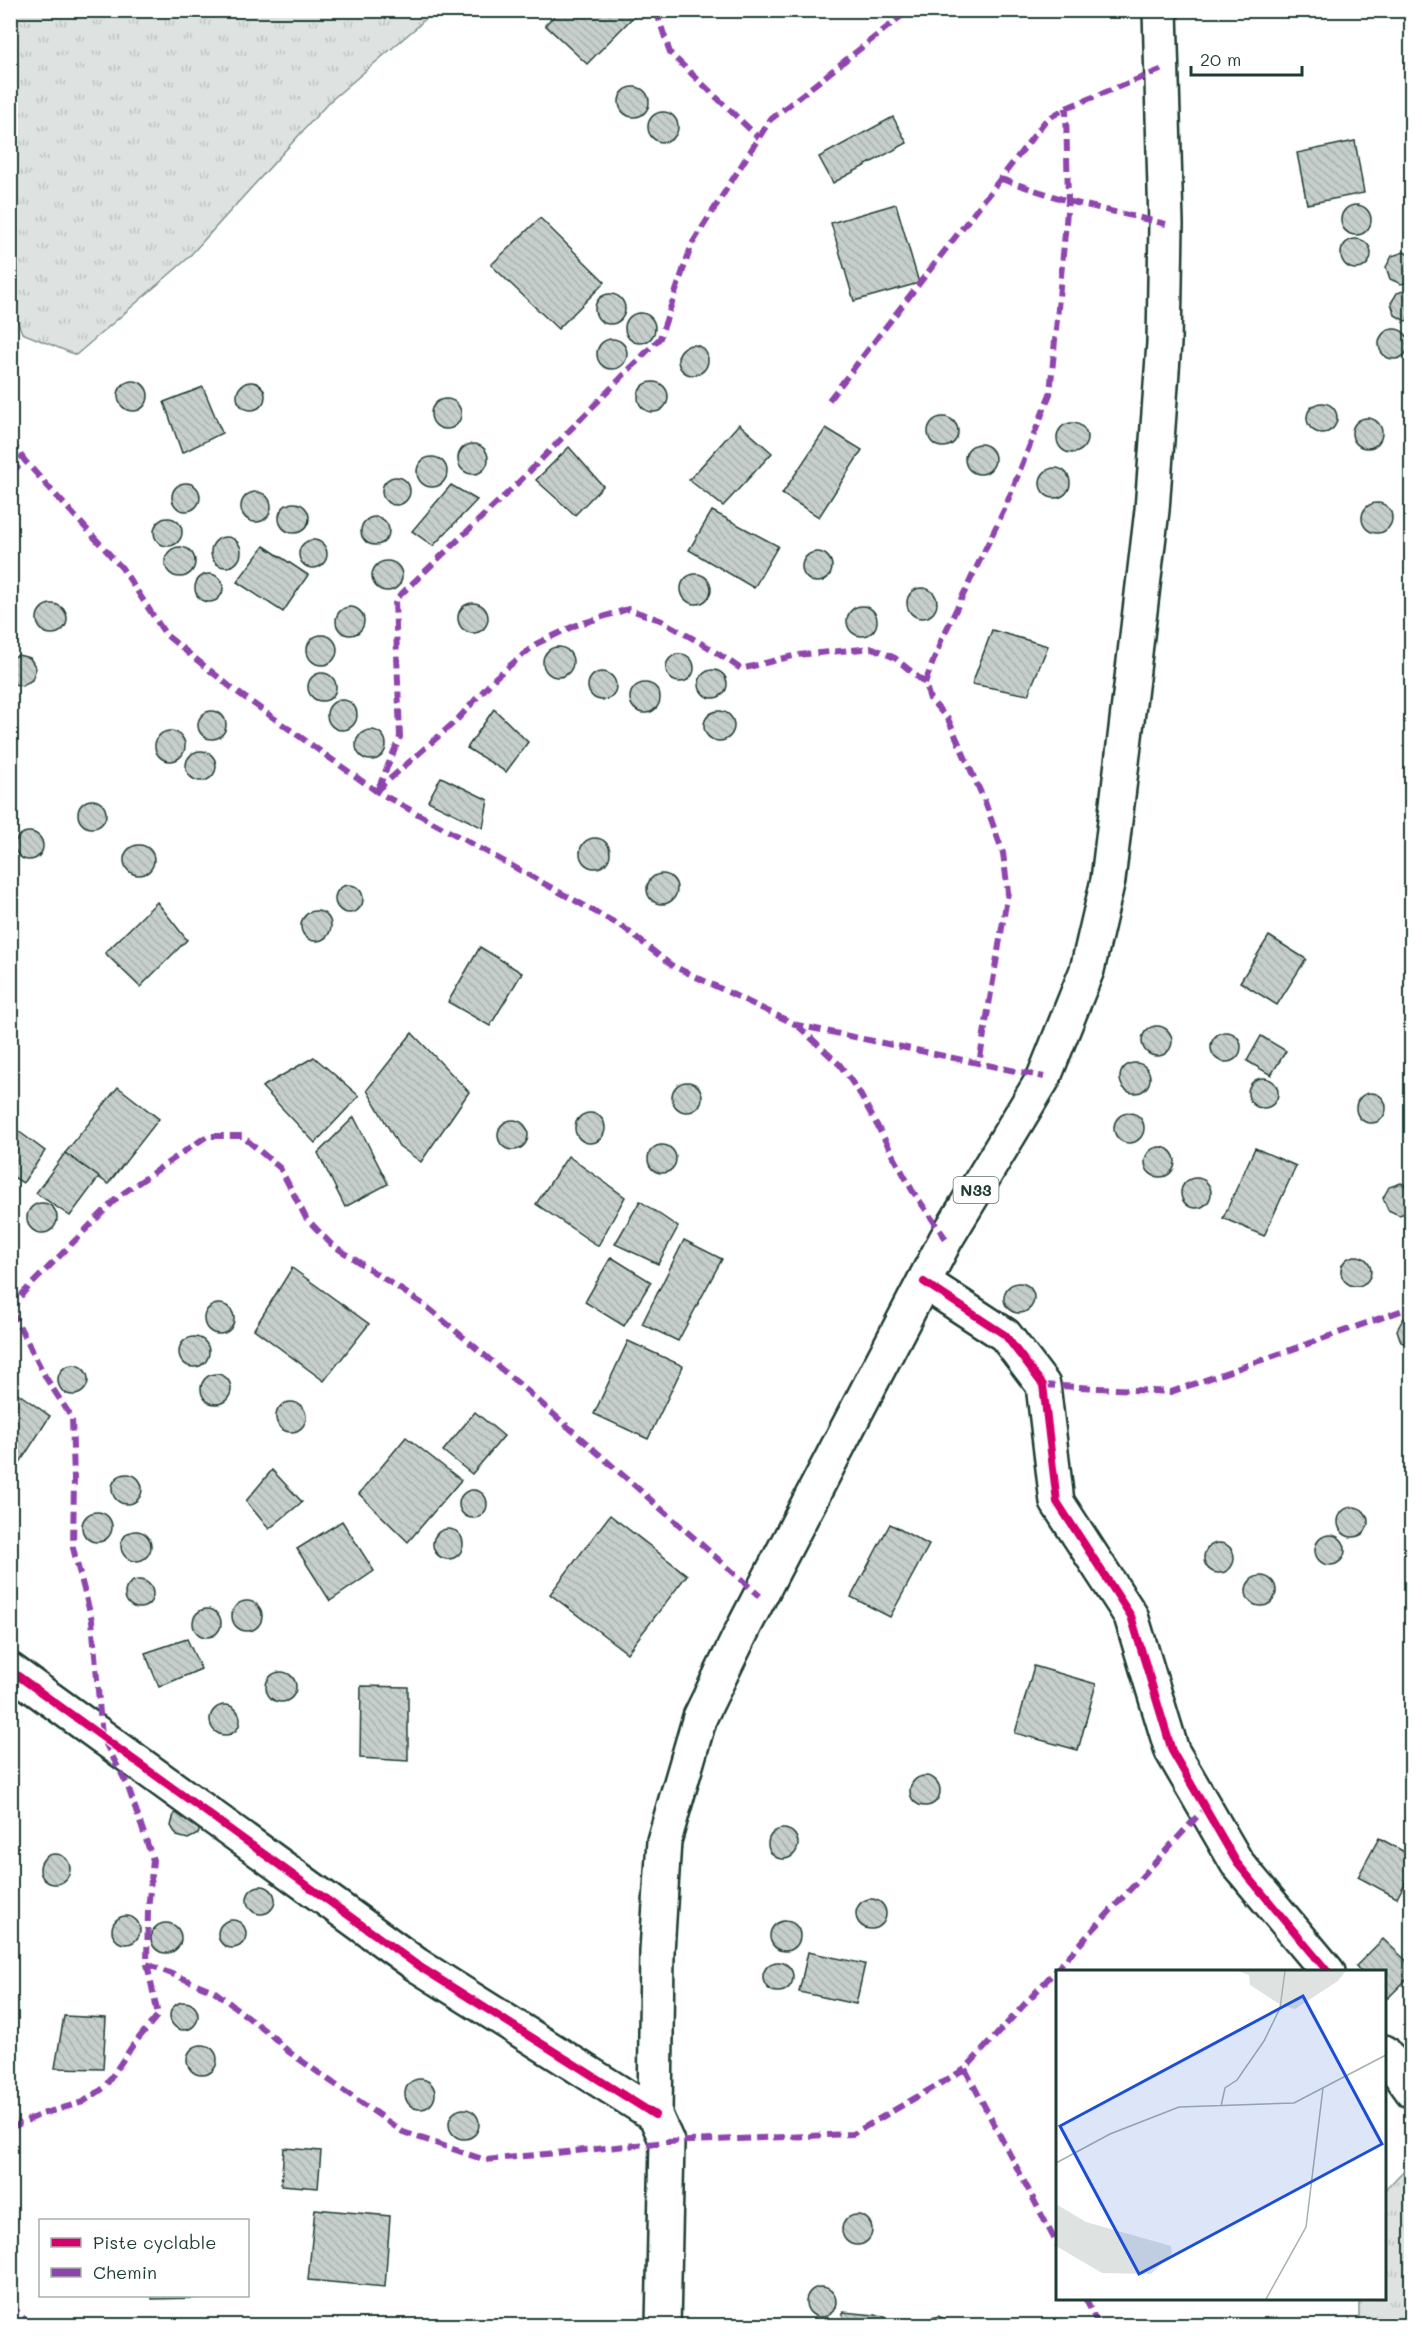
<svg xmlns="http://www.w3.org/2000/svg" width="1422" height="2336" font-family="Mali,sans-serif">
<style>
.grass{fill:url(#grass-tufts);stroke:#7e908b;stroke-width:1.5}
.building{fill:url(#building-back-hatch);stroke:#1f3d34;stroke-width:1.5}
.lines{fill:none;stroke-linecap:round;stroke-linejoin:round}
.minor-casing{stroke:#1f3d34;stroke-width:38}
.primary-casing{stroke:#1f3d34;stroke-width:38}
.minor{stroke:#fff;stroke-width:33}
.primary{stroke:#fff;stroke-width:33}
.quiet{stroke:#8e44ad;stroke-width:6;stroke-dasharray:12 6;stroke-linecap:butt}
.cycleway-casing{stroke:#fff;stroke-width:11}
.cycleway{stroke:#d6006c;stroke-width:8}
.labels{text-anchor:middle;stroke-width:4.5;stroke-linejoin:round;paint-order:stroke}
.shield{fill:#fff;stroke:#627771;stroke-width:1.5}
.shield-label{font-size:16px;font-weight:bold;fill:#1f3d34}
.inset-road{fill:none;stroke:#a5b1ae;stroke-width:1.5}
.view{fill:#1d4ed8;fill-opacity:0.15;stroke:#1d4ed8;stroke-width:3}
.inset-edge{fill:none;stroke:#1f3d34;stroke-width:3}
</style>
<defs>
<pattern id="grass-tufts" width="24" height="20" patternUnits="userSpaceOnUse" patternTransform="scale(1.5)"><rect width="24" height="20" fill="#dee3e2"/><path d="M3 7l-1-3M5 7V3M7 7l1-3M15 17l-1-3M17 17v-4M19 17l1-3" fill="none" stroke="#bec4c2"/></pattern>
<pattern id="building-back-hatch" width="6" height="6" patternUnits="userSpaceOnUse" patternTransform="scale(1.5)"><rect width="6" height="6" fill="#c7cfcc"/><path d="M-1 5l2 2M0 0l6 6M5-1l2 2" fill="none" stroke="#aab3b0"/></pattern>
</defs>
<rect width="100%" height="100%" fill="#fff"/>
<filter id="ink" filterUnits="userSpaceOnUse"><feTurbulence type="fractalNoise" baseFrequency=".0167" numOctaves="2"/><feDisplacementMap in="SourceGraphic" scale="12" xChannelSelector="R" yChannelSelector="G"/><feConvolveMatrix kernelMatrix="1 2 1 2 8 2 1 2 1" color-interpolation-filters="sRGB"/></filter>
<g filter="url(#ink)">
<g class="grass">
<polygon points="11,10 433,10 433,11 417,27 329,102 186,260 76,355 22,333 11,305"/>
<polygon points="1411,2163 1411,2325 1359,2325 1359,2299 1384,2298 1385,2190"/>
</g>
<g class="building">
<polygon points="560,10 640,10 587,64 545,25"/>
<circle cx="634" cy="102" r="15"/>
<circle cx="663" cy="127" r="15"/>
<polygon points="893,117 907,143 833,183 819,157"/>
<polygon points="1355,141 1364,193 1307,204 1297,153"/>
<polygon points="896,204 919,283 854,301 831,223"/>
<circle cx="1356" cy="220" r="15"/>
<polygon points="540,218 605,282 558,329 491,265"/>
<circle cx="1356" cy="254" r="15"/>
<polygon points="1404,252 1412,256 1412,281 1401,284 1390,279 1386,267 1392,256"/>
<polygon points="1409,289 1412,290 1412,319 1405,321 1395,315 1391,303 1397,293"/>
<circle cx="610" cy="309" r="15"/>
<circle cx="640" cy="328" r="15"/>
<circle cx="1394" cy="344" r="15"/>
<circle cx="612" cy="354" r="15"/>
<circle cx="693" cy="360" r="15"/>
<circle cx="133" cy="396" r="15"/>
<circle cx="251" cy="396" r="14"/>
<circle cx="653" cy="397" r="15"/>
<polygon points="203,387 222,433 182,453 164,402"/>
<circle cx="446" cy="414" r="15"/>
<circle cx="1322" cy="418" r="15"/>
<circle cx="943" cy="432" r="15"/>
<circle cx="1367" cy="433" r="15"/>
<circle cx="1072" cy="438" r="15"/>
<polygon points="739,424 772,453 723,506 689,480"/>
<polygon points="826,428 862,450 819,517 782,494"/>
<circle cx="473" cy="459" r="15"/>
<circle cx="980" cy="459" r="15"/>
<polygon points="569,447 603,486 575,515 536,480"/>
<circle cx="432" cy="472" r="15"/>
<circle cx="1055" cy="483" r="15"/>
<circle cx="396" cy="491" r="14"/>
<circle cx="186" cy="497" r="14"/>
<polygon points="451,485 477,500 433,546 412,531"/>
<circle cx="256" cy="507" r="15"/>
<circle cx="1377" cy="518" r="15"/>
<circle cx="294" cy="518" r="15"/>
<polygon points="712,511 778,546 754,588 689,550"/>
<circle cx="375" cy="531" r="14"/>
<circle cx="168" cy="532" r="14"/>
<circle cx="226" cy="552" r="15"/>
<circle cx="313" cy="554" r="14"/>
<polygon points="264,546 308,575 283,612 237,582"/>
<circle cx="180" cy="562" r="15"/>
<circle cx="817" cy="567" r="15"/>
<circle cx="387" cy="576" r="15"/>
<circle cx="209" cy="588" r="14"/>
<circle cx="696" cy="589" r="15"/>
<circle cx="922" cy="603" r="15"/>
<circle cx="473" cy="618" r="15"/>
<circle cx="52" cy="619" r="15"/>
<circle cx="862" cy="621" r="15"/>
<circle cx="350" cy="621" r="14"/>
<polygon points="992,630 1048,646 1028,695 972,684"/>
<circle cx="322" cy="650" r="15"/>
<circle cx="558" cy="662" r="15"/>
<circle cx="680" cy="668" r="14"/>
<polygon points="18,655 30,658 36,668 32,680 22,686 10,683 10,659"/>
<circle cx="713" cy="684" r="14"/>
<circle cx="602" cy="686" r="14"/>
<circle cx="322" cy="687" r="14"/>
<circle cx="645" cy="698" r="15"/>
<circle cx="342" cy="715" r="15"/>
<polygon points="494,709 528,742 506,772 467,748"/>
<circle cx="212" cy="725" r="14"/>
<circle cx="719" cy="726" r="15"/>
<circle cx="371" cy="745" r="15"/>
<circle cx="170" cy="746" r="15"/>
<circle cx="201" cy="766" r="15"/>
<polygon points="441,777 488,800 483,828 428,801"/>
<circle cx="92" cy="814" r="14"/>
<circle cx="29" cy="846" r="14"/>
<circle cx="595" cy="853" r="15"/>
<circle cx="139" cy="860" r="15"/>
<circle cx="662" cy="889" r="15"/>
<circle cx="349" cy="899" r="14"/>
<polygon points="157,902 187,940 140,987 105,953"/>
<circle cx="316" cy="926" r="15"/>
<polygon points="1269,936 1306,959 1277,1005 1240,982"/>
<polygon points="480,947 522,973 490,1026 448,1002"/>
<circle cx="1157" cy="1041" r="15"/>
<circle cx="1226" cy="1047" r="15"/>
<polygon points="412,1033 469,1092 421,1162 399,1146 367,1090"/>
<polygon points="1261,1036 1286,1051 1271,1075 1247,1061"/>
<polygon points="314,1057 359,1096 315,1143 262,1087"/>
<circle cx="1135" cy="1078" r="15"/>
<circle cx="1263" cy="1093" r="15"/>
<circle cx="687" cy="1097" r="15"/>
<polygon points="118,1087 159,1119 108,1184 65,1153"/>
<circle cx="1371" cy="1108" r="15"/>
<circle cx="1129" cy="1128" r="15"/>
<circle cx="590" cy="1128" r="15"/>
<polygon points="354,1117 388,1184 345,1207 318,1153"/>
<circle cx="513" cy="1135" r="15"/>
<polygon points="10,1125 45,1151 23,1183 10,1175"/>
<circle cx="662" cy="1159" r="14"/>
<circle cx="1160" cy="1162" r="15"/>
<polygon points="1255,1148 1296,1166 1264,1236 1223,1218"/>
<polygon points="65,1153 99,1177 70,1216 36,1193"/>
<polygon points="568,1156 625,1197 598,1246 536,1204"/>
<circle cx="1196" cy="1193" r="15"/>
<polygon points="1401,1183 1412,1189 1412,1209 1410,1212 1399,1215 1388,1210 1383,1198 1389,1187"/>
<polygon points="640,1201 678,1227 658,1264 615,1244"/>
<circle cx="42" cy="1218" r="15"/>
<polygon points="684,1240 722,1259 678,1341 642,1324"/>
<circle cx="1356" cy="1271" r="15"/>
<polygon points="611,1257 651,1282 624,1326 585,1302"/>
<polygon points="292,1268 369,1324 324,1381 254,1329"/>
<circle cx="1019" cy="1298" r="15"/>
<circle cx="219" cy="1319" r="15"/>
<polygon points="1412,1316 1412,1347 1401,1342 1397,1330 1403,1319"/>
<circle cx="194" cy="1352" r="15"/>
<polygon points="628,1341 683,1366 648,1439 594,1414"/>
<circle cx="73" cy="1380" r="15"/>
<circle cx="216" cy="1389" r="15"/>
<polygon points="16,1392 50,1416 10,1478 10,1402"/>
<circle cx="291" cy="1417" r="15"/>
<polygon points="475,1412 504,1436 472,1474 443,1451"/>
<polygon points="406,1437 461,1480 408,1542 359,1494"/>
<polygon points="272,1470 302,1502 269,1529 246,1501"/>
<circle cx="127" cy="1489" r="15"/>
<circle cx="473" cy="1504" r="14"/>
<circle cx="1353" cy="1522" r="15"/>
<circle cx="97" cy="1527" r="15"/>
<polygon points="610,1515 687,1575 627,1653 550,1594"/>
<polygon points="342,1521 374,1571 330,1601 297,1549"/>
<polygon points="890,1524 929,1545 890,1617 851,1597"/>
<circle cx="448" cy="1544" r="15"/>
<circle cx="136" cy="1546" r="15"/>
<circle cx="1330" cy="1550" r="15"/>
<circle cx="1219" cy="1558" r="15"/>
<circle cx="1261" cy="1591" r="15"/>
<circle cx="139" cy="1594" r="14"/>
<circle cx="247" cy="1616" r="15"/>
<circle cx="207" cy="1623" r="14"/>
<polygon points="187,1639 201,1669 159,1687 145,1653"/>
<polygon points="1034,1666 1096,1684 1078,1750 1015,1733"/>
<circle cx="281" cy="1687" r="15"/>
<polygon points="361,1686 408,1687 408,1761 360,1758"/>
<circle cx="225" cy="1720" r="15"/>
<circle cx="925" cy="1791" r="15"/>
<polygon points="184,1809 202,1822 198,1834 188,1839 177,1836 171,1826 174,1814"/>
<circle cx="783" cy="1844" r="15"/>
<polygon points="1379,1838 1412,1856 1412,1870 1397,1898 1358,1877"/>
<circle cx="55" cy="1869" r="15"/>
<circle cx="261" cy="1900" r="14"/>
<circle cx="871" cy="1914" r="15"/>
<circle cx="126" cy="1930" r="14"/>
<circle cx="232" cy="1934" r="14"/>
<circle cx="785" cy="1936" r="15"/>
<circle cx="166" cy="1938" r="15"/>
<polygon points="1383,1939 1412,1966 1412,1974 1388,1998 1384,1995 1384,1972 1361,1972 1356,1966"/>
<polygon points="808,1952 865,1964 856,2004 799,1992"/>
<circle cx="778" cy="1977" r="15"/>
<circle cx="184" cy="2016" r="14"/>
<polygon points="64,2016 106,2018 103,2069 55,2068"/>
<circle cx="202" cy="2060" r="15"/>
<circle cx="420" cy="2094" r="15"/>
<circle cx="464" cy="2124" r="15"/>
<polygon points="284,2148 321,2151 318,2188 281,2185"/>
<polygon points="315,2209 390,2216 385,2287 308,2280"/>
<circle cx="857" cy="2230" r="15"/>
<circle cx="821" cy="2302" r="15"/>
<polygon points="152,2296 199,2296 199,2298 152,2299"/>
<polygon points="843,2312 885,2316 885,2326 842,2326"/>
<polygon points="938,2316 949,2321 950,2326 923,2326 926,2320"/>
<polygon points="469,2318 565,2325 469,2326"/>
</g>
<g class="lines">
<g class="minor-casing">
<g id="minor">
<polyline points="924,1282 1005,1335 1043,1385 1057,1502 1131,1616 1172,1751 1237,1863 1328,1972"/>
<polyline points="10,1670 417,1965 655,2115"/>
<polyline points="1384,2052 1412,2091"/>
</g>
</g>
<g class="primary-casing">
<polyline id="primary" points="663,2326 667,2142 655,2115 657,1951 664,1841 700,1717 745,1625 946,1239 1044,1077 1087,970 1108,880 1152,510 1164,343 1166,224 1160,10"/>
</g>
<use href="#minor" class="minor"/>
<use href="#primary" class="primary"/>
<g class="quiet">
<polyline points="656,10 670,53 759,138"/>
<polyline points="1001,179 1068,201 1166,224"/>
<polyline points="10,360 14,374 10,391"/>
<polyline points="829,400 1046,120 1066,108 1163,69"/>
<polyline points="10,440 25,461 122,568 166,635 233,689 376,791 623,927 671,965 797,1025 1044,1077"/>
<polyline points="10,473 25,461"/>
<polyline points="925,683 941,641 1005,508 1050,394 1068,201 1066,108"/>
<polyline points="378,789 400,737 395,600 523,478 660,338 692,244 770,120 909,10"/>
<polyline points="376,791 456,721 496,677 536,644 574,626 628,609 660,620 708,647 741,669 797,655 873,648 895,658 925,683 930,699 948,719 985,802 1003,853 1008,892 979,1064"/>
<polyline points="797,1025 840,1065 859,1092 912,1190 946,1239"/>
<polyline points="10,1311 24,1292 119,1196 207,1136 242,1136 280,1168 306,1218 331,1244 426,1306 525,1389 760,1596"/>
<polyline points="1043,1385 1171,1392 1412,1307"/>
<polyline points="147,1964 214,1991 272,2036 289,2052 403,2132 485,2160 667,2142 853,2134 965,2069 1205,1808"/>
<polyline points="965,2069 1058,2246"/>
<polyline points="10,2128 42,2114 83,2102 104,2088 133,2045 158,2015 147,1964 148,1910 153,1860 127,1784 102,1737 92,1620 73,1548 74,1478 72,1418 46,1378 11,1310"/>
<polyline points="1085,2298 1099,2326"/>
<polyline points="10,2304 31,2326"/>
</g>
<g class="cycleway-casing">
<g id="cycleway">
<polyline points="924,1282 1005,1335 1043,1385 1057,1502 1131,1616 1172,1751 1237,1863 1328,1972"/>
<polyline points="10,1670 417,1965 655,2115"/>
</g>
</g>
<use href="#cycleway" class="cycleway"/>
</g>
</g>
<g class="labels">
<rect class="shield" x="953.5" y="1177" width="45" height="26" rx="4.5"/>
<g class="shield-label">
<text x="976" y="1196">N33</text>
</g>
</g>
<g transform="translate(1056 1970)">
<rect width="330" height="330" fill="#fff"/>
<path d="M182,1H290L282,11L239,39L225,35L194,15L193,5ZM0,234L30,252L115,276L116,283L95,304L46,303L0,276Z" fill="#dee3e2"/>
<path class="inset-road" d="M165,136L169,118L181,110L208,71L224,38L229,1M0,193L54,164L123,137L238,133L330,85M210,329L250,257L267,118"/>
<path class="view" d="M247,26L326,174L83,304L4,156Z"/>
<rect width="330" height="330" class="inset-edge"/>
</g>
<rect width="1422" height="2336" fill="none" stroke="#fff" stroke-width="36"/>
<rect x="18" y="18" width="1386" height="2300" fill="none" stroke="#1f3d34" stroke-width="2" filter="url(#ink)"/>
<rect x="39" y="2219" width="210" height="78" fill="#ffffff" stroke="#a5b1ae" stroke-width="1.5"/>
<rect x="51" y="2238" width="30" height="9" fill="#d6006c" stroke="#a5b1ae" stroke-width="1.5"/>
<text x="93" y="2249" font-size="18" fill="#1f3d34">Piste cyclable</text>
<rect x="51" y="2268" width="30" height="9" fill="#8e44ad" stroke="#a5b1ae" stroke-width="1.5"/>
<text x="93" y="2279" font-size="18" fill="#1f3d34">Chemin</text>
<path d="M1191 66v9h111v-9" fill="none" stroke="#1f3d34" stroke-width="3"/>
<text x="1200" y="66" font-size="18" fill="#1f3d34" stroke="#ffffff" stroke-width="4.5" paint-order="stroke">20 m</text>
</svg>
